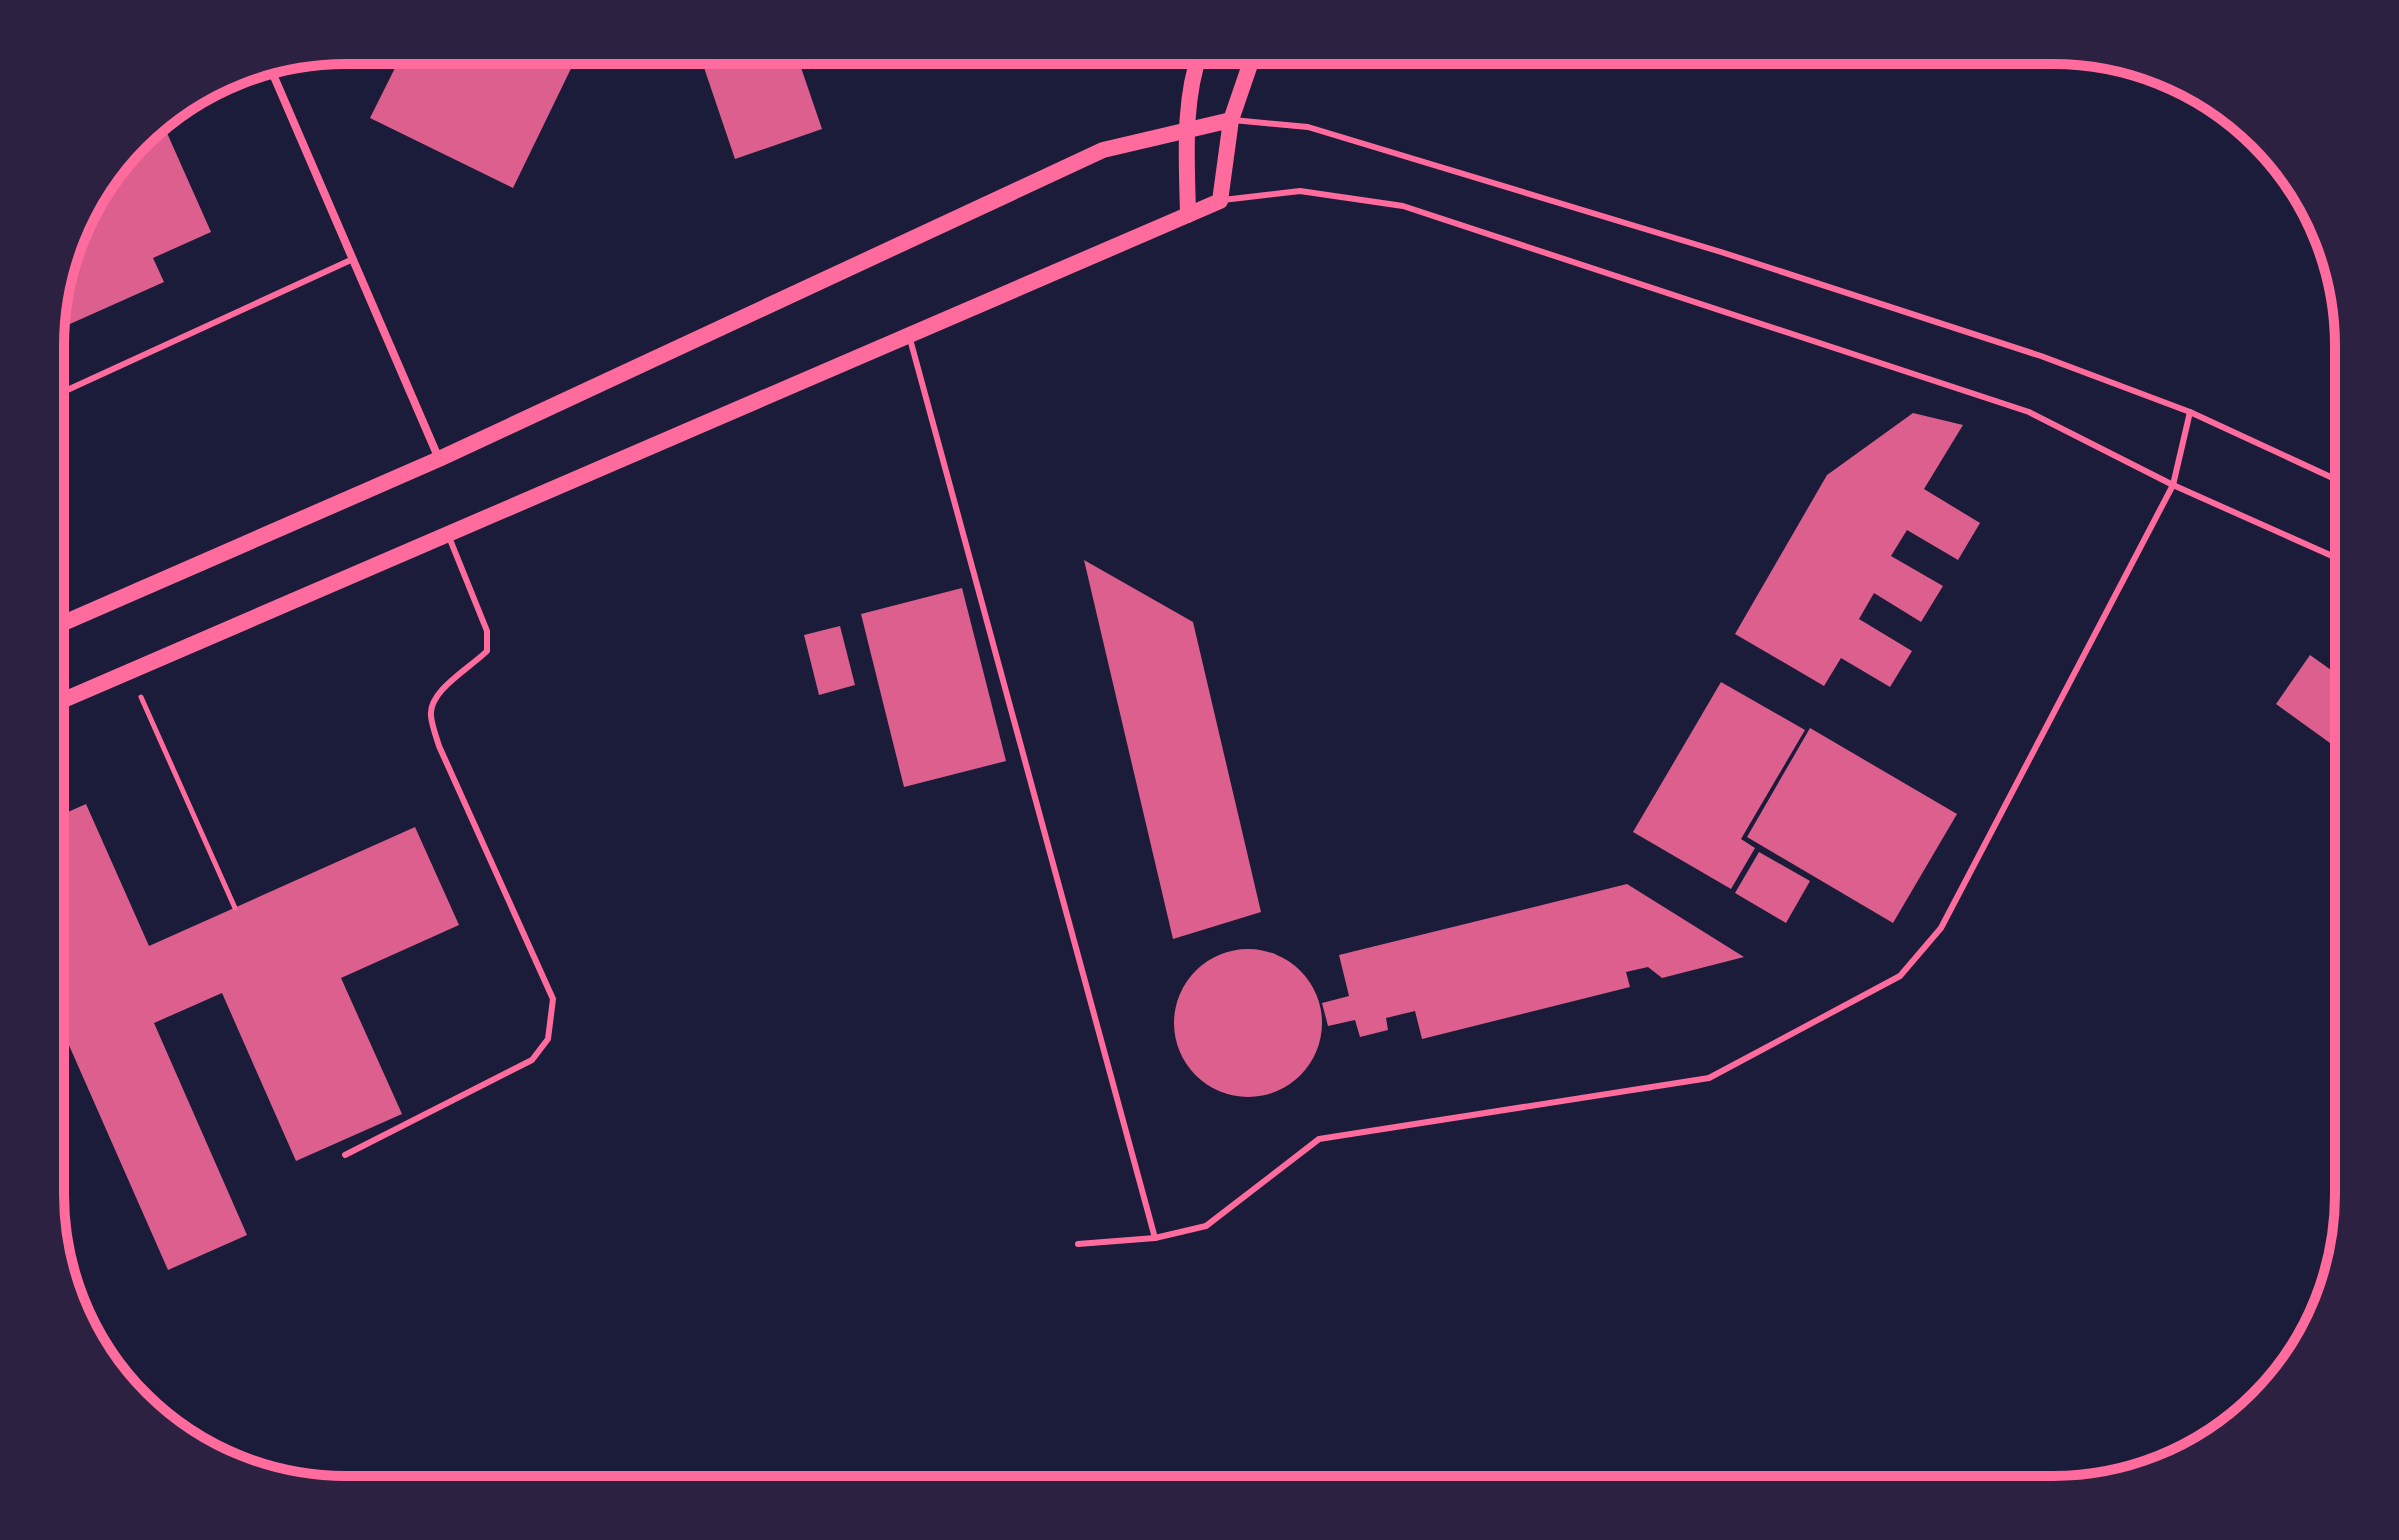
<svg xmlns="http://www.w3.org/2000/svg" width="2399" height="1540" font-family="'Open Sans',sans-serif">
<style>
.building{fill:#dd5f8e}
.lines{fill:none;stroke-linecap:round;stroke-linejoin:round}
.path{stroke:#ff6b9d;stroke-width:5}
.service{stroke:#ff6b9d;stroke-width:6}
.minor{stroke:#ff6b9d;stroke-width:8}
.secondary{stroke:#ff6b9d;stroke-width:16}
.rim{fill:none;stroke:#ff6b9d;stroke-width:10}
</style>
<rect width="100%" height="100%" fill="#1b1b3a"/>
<g class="building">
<polygon points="404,50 580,50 513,188 370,118"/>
<polygon points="698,50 795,50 822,129 735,159"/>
<polygon points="163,124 211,232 153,258 164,282 52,332 52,308 81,215 144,133"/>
<polygon points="1913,413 1963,425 1924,489 1980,523 1958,560 1907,530 1891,556 1943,586 1921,622 1874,593 1859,619 1912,651 1890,687 1841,658 1824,686 1735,634 1827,475"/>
<polygon points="1084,560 1193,622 1261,912 1173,939"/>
<polygon points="962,588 1006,761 904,787 861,614"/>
<polygon points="840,626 855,685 819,695 804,635"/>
<polygon points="2310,655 2348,682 2348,756 2276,704"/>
<polygon points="1721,682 1805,730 1741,839 1755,848 1731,889 1633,832"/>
<polygon points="1810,728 1957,814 1893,923 1747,837"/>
<polygon points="86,804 149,946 415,827 459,925 341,978 402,1114 296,1161 222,993 154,1023 247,1235 168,1270 68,1043 52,1049 52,819"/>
<polygon points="1759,852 1810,881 1786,923 1735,893"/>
<polygon points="1627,884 1744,957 1662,978 1648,967 1626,972 1630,987 1422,1039 1415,1011 1386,1018 1388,1030 1360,1037 1355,1020 1328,1026 1322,1003 1349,996 1339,955"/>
<circle cx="1248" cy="1023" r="74"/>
</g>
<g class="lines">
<polyline class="path" points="141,697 235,908"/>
<g class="service">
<polyline points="1233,120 1308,127 1721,252 2041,356 2190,412 2348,485"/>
<polyline points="1223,200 1300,191 1403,206 2029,412 2173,485 2348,563"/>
<polyline points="910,339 1155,1238 1206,1226 1319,1139 1709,1078 1900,976 1941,928 2173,485 2190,412"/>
<polyline points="52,397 353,259"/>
<path d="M345,1155L532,1060L548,1039L553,999L439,746C436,736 432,726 431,716C428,691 470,668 487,651V631L449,537"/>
<polyline points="1078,1244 1155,1238"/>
</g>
<polyline class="minor" points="269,65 439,459"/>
<g class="secondary">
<path d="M1188,215C1187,160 1182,102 1201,50"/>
<polyline points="52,628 439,459 1103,150 1231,120"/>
<polyline points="52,705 1220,201 1231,120 1255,50"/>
</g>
</g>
<path d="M0 0H2399V1540H0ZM346 64H2053A282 282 0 0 1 2335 346V1194A282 282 0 0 1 2053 1476H346A282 282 0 0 1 64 1194V346A282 282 0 0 1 346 64Z" fill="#2d2142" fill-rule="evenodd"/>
<path class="rim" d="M346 64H2053A282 282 0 0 1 2335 346V1194A282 282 0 0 1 2053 1476H346A282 282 0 0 1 64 1194V346A282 282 0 0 1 346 64Z"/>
</svg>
